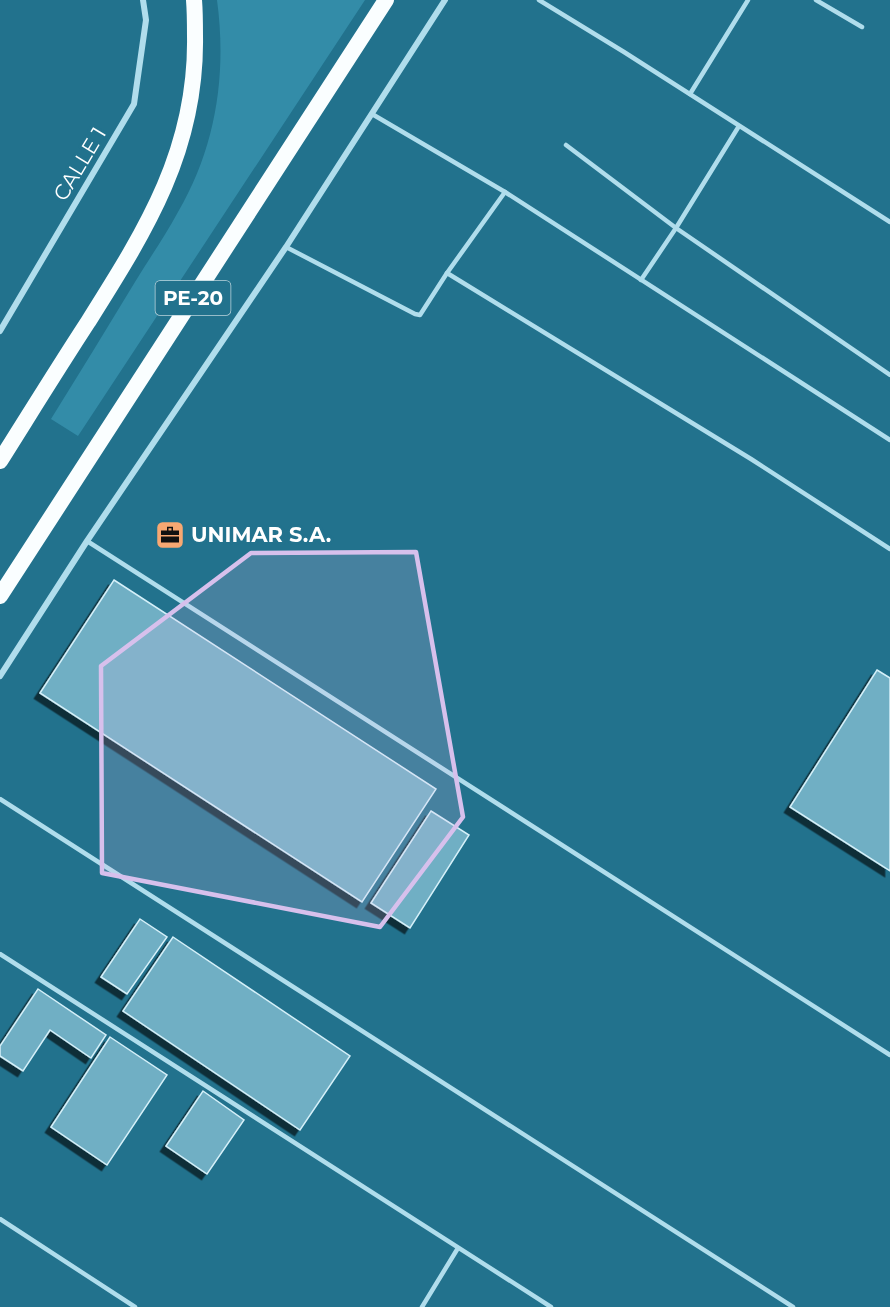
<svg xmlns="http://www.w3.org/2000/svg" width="890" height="1307" font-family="Montserrat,sans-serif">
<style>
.green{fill:#338ca8}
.building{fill:#70afc4;stroke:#d5f0f9;stroke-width:1.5;filter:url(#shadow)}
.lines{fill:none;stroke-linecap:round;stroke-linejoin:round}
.service{stroke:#b0ddec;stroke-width:4.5}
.minor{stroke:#b0ddec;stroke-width:6}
.trunk{stroke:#fafeff;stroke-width:16}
.marked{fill:#d7c0ec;fill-opacity:0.2;stroke:#d7c0ec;stroke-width:4.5;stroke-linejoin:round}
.labels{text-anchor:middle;stroke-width:6;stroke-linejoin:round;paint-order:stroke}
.shield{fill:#22728d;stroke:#bdd5dd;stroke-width:1.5}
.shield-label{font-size:20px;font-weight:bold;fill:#fff}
.street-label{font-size:21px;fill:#fff;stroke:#22728d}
.poi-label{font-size:21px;font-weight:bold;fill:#fff;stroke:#22728d;text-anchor:start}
</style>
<defs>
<filter id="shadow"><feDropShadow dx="-5.5" dy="5.5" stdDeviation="0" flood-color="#0009"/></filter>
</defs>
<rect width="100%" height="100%" fill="#22728d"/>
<path class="green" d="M217,0H365L78,436L51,419C79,374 107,328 135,282C149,259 165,236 178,212C216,147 227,74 217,0Z"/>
<g class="building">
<polygon points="114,580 436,789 362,902 40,693"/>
<polygon points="877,670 890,678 890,871 790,807"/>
<polygon points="431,811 469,835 410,928 371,903"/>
<polygon points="140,919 167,937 127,994 101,977"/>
<polygon points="173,937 350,1056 300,1130 123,1011"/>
<polygon points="38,989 106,1035 91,1058 50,1030 23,1071 0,1056 0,1046"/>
<polygon points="110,1037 167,1075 107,1165 51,1127"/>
<polygon points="203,1091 244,1120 207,1174 166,1146"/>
</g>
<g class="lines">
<g class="service">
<polyline points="539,0 624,52 890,222"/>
<polyline points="816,0 862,27"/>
<polyline points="690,94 748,0"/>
<polyline points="372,114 505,192 890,440"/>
<polyline points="566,145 676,228 890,375"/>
<polyline points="286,247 415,314 420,315 447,273 505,192"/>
<polyline points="447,273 751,459 890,549"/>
<polyline points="641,280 676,228 739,126"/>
<polyline points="87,541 890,1055"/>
<polyline points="0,799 793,1307"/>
<polyline points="0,954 551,1307"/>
<polyline points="0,1219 135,1307"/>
<polyline points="422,1307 458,1248"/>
</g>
<g class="minor">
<polyline points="0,331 134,104 146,20 143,0"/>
<polyline points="0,676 87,541 286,247 445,0"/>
</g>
<g class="trunk">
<path d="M0,461C29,415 58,368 88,322C146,230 197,150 195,36C195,24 195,12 194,0"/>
<polyline points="0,596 386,0"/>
</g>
</g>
<path class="marked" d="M416,552L463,817L380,927L102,873L101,666L251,553Z"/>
<defs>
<g id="office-square" transform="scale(1.5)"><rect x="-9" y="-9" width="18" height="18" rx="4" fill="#f8a872" stroke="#22728d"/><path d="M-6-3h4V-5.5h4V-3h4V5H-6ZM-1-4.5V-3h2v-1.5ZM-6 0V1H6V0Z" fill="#111"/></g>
</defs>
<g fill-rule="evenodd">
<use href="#office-square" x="170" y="535"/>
</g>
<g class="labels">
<rect class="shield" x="155.5" y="281" width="75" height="34" rx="4.5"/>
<g class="shield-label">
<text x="193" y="305">PE-20</text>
</g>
<g class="street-label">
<text transform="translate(80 164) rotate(-59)" y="7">CALLE 1</text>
</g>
<g class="poi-label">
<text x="191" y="542">UNIMAR S.A.</text>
</g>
</g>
</svg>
